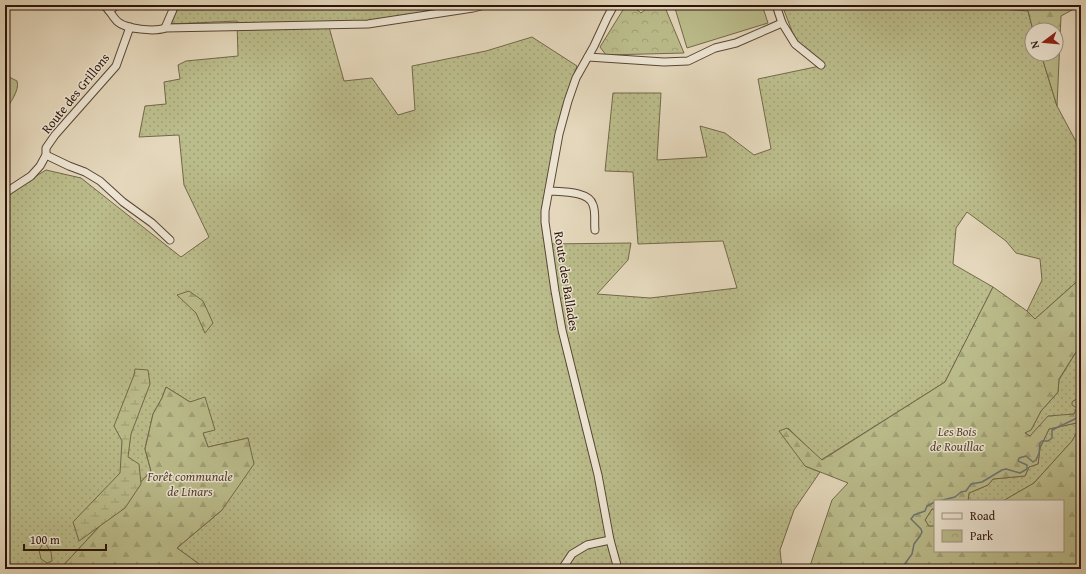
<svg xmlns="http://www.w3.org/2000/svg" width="1086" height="574" font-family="'Gentium Book Plus',serif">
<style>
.grass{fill:url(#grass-dots);stroke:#73684a}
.forest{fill:url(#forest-firs);stroke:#73684a}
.wetland{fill:url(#wetland-marsh);stroke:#73684a}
.park{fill:url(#park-crowns);stroke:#73684a}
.pitch{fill:#bbbc8b;stroke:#73684a}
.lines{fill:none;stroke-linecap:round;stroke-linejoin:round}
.stream{stroke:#6e7575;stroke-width:1.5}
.minor-casing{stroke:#594536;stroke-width:9}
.minor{stroke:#ede5d3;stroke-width:7}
.labels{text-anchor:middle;stroke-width:3;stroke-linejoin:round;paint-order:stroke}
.street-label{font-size:13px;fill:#2b140a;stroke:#ede5d3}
.park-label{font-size:13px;font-style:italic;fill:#564631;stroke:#ede5d3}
</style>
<defs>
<pattern id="grass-dots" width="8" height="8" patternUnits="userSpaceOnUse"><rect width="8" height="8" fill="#bbbc8b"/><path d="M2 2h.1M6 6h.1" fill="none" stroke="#a1a177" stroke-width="1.8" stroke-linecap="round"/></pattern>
<pattern id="forest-firs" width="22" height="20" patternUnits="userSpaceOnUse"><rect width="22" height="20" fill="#bbbc8b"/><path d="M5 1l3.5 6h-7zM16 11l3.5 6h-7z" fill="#a1a177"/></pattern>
<pattern id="wetland-marsh" width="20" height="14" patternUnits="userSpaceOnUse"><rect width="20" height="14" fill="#bbbc8b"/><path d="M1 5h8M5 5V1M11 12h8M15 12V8" fill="none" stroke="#a1a177"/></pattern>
<pattern id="park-crowns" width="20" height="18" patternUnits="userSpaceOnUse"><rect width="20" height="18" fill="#bbbc8b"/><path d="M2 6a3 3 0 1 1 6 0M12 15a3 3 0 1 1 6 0" fill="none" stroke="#a1a177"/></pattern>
</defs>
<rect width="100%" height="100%" fill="#e4d7bb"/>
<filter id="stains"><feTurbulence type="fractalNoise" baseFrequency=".005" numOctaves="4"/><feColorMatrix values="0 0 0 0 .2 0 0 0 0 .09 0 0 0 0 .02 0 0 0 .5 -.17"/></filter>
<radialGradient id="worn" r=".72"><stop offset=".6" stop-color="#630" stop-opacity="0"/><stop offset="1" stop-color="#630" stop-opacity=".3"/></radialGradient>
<g class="grass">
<polygon points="179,5 430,5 430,10 370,25 329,27 344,81 372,78 398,115 415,110 412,66 486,51 532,37 577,66 559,120 542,208 547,244 631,243 628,260 597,294 650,298 737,288 723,241 638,244 633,172 605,171 613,93 661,93 657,160 707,157 700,126 725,133 754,155 771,149 758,79 820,66 795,39 782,5 943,5 1028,11 1033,30 1032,30 1032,54 1041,54 1057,106 1080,149 1081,159 1081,278 1035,319 1027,311 1042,280 1040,259 1016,253 1006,241 967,212 956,228 953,264 993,287 945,382 821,460 788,428 805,466 820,472 794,510 780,550 782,569 206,569 177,548 222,510 248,438 208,447 203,433 215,429 190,402 166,387 162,398 153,414 145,449 151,471 60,569 5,569 5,195 46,170 81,178 181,257 209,237 184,185 179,135 139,137 145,106 166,104 164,82 180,79 178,65 186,61 238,56 237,21 171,24"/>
<polygon points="1081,344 1081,396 1072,402 1077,408 1074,414 1049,417 1030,436 1024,433 1031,430 1041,411 1058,392 1059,380"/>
<polygon points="1081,422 1081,425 1072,441 1034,483 1003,501 968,501 969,493 988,485 993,479 1025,476 1029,467 1038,464 1040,448 1049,429"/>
<polygon points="932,509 935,509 935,526 929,527 925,520"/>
</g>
<g class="forest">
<polygon points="1027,5 1081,5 1061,16 1057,106 1041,54 1056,54 1056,30 1033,30 1028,11"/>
<path d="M5,75L17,81C20,90 10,103 5,111Z"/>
<polygon points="1081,278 1081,344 1059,379 1058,392 1041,411 1031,430 1025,433 1030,436 1048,416 1074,414 1077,408 1072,405 1072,402 1081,396 1081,422 1049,429 1040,448 1038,464 1029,467 1025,476 993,479 988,485 969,493 968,501 935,501 935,509 932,509 925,520 929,526 935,526 935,551 1063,551 1063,501 1003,501 1034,483 1072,441 1081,425 1081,569 809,569 832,500 848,483 805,466 779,431 787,428 822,460 945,382 993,287 1027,311 1035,319"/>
<polygon points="189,291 203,301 213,323 205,333 196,313 177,295"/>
<polygon points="166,387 190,402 205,397 215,430 203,433 208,447 248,438 254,464 222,510 177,548 206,569 60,569 151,471 145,449 153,414 162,398"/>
</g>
<g class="wetland">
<polygon points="135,369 148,370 150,384 131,434 128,457 139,464 141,484 125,508 79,541 73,522 120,473 122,441 114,426 134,375"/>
<polygon points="45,543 51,552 52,561 47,563 41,559 39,550 43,544"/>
</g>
<polygon class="park" points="626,5 631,5 641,13 651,5 664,5 684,53 606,55 600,47"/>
<polygon class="pitch" points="674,5 762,5 768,23 687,48"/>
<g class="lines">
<g class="stream">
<polyline points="939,501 955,497 961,492 966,491 971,484 982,482 1002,470 1006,469 1020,473 1027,469 1027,465 1018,461 1019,458 1026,456 1033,462 1036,460 1039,453 1040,443 1042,441 1048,441 1052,438 1052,430 1081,416"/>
<polyline points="901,569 912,554 914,544 920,536 922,532 921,529 911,519 914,515 925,511 927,506 935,502"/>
</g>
<g class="minor-casing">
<g id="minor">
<path d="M103,5C110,9 112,17 118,22C126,29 155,32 165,28L175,5"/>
<polyline points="614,5 607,18 594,46 576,78 568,101 559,134 545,211 545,222 555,291 562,330 598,475 610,540 618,569"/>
<polyline points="776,5 782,23 795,44 821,65"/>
<polyline points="109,11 117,5"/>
<polyline points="165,28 368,24 473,8 485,5"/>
<polyline points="588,57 664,62 688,61 715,48 736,43 782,23"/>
<polyline points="46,155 69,166 85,172 100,181 123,202 152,223 170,240"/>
<path d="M549,191C562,192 589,191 593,205C596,212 594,223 595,230"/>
<polyline points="5,193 31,176 40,166 46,155 46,148 55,135 116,66 130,27"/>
<polyline points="562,569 572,554 587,545 610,540"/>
</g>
</g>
<use href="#minor" class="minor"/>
</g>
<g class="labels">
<g class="street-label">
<text transform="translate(75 93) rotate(-51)" y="5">Route des Grillons</text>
<text transform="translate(567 281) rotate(81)" y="5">Route des Ballades</text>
</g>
<g class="park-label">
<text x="957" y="436">Les Bois<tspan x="957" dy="15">de Rouillac</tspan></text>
<text x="190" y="481">Forêt communale<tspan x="190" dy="15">de Linars</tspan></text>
</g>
</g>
<rect width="1086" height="574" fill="none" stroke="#e4d7bb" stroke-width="20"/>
<rect x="6" y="6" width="1074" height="562" fill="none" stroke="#2b140a" stroke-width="2"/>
<rect x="10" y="10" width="1066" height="554" fill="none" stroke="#2b140a"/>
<rect x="934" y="500" width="130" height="52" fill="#ede5d3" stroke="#9f9183"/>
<rect x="942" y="513" width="20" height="6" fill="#ede5d3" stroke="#9f9183"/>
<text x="970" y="520" font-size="12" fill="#2b140a">Road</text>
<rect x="942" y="530" width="20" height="12" fill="url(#park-crowns)" stroke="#9f9183"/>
<text x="970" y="540" font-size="12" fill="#2b140a">Park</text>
<g transform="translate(1044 42) rotate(254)"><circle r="19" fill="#ede5d3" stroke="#9f9183"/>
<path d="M0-3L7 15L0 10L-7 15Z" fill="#8f2418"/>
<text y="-6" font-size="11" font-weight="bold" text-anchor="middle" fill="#2b140a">N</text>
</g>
<path d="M24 544v6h82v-6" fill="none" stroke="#2b140a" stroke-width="2"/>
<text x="30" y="544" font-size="12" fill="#2b140a" stroke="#ede5d3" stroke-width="3" paint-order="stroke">100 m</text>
<rect width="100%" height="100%" filter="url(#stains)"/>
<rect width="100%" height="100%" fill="url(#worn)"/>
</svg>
